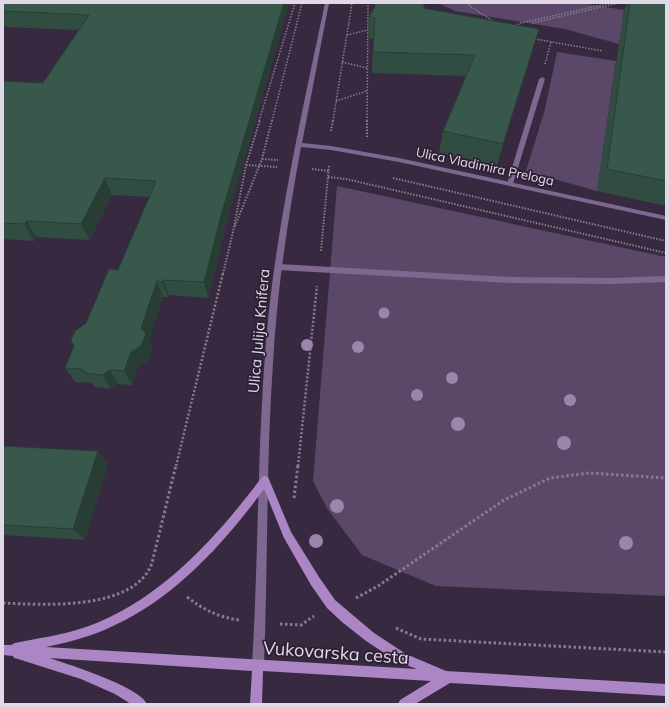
<svg xmlns="http://www.w3.org/2000/svg" width="669" height="707" font-family="Mulish,sans-serif">
<style>
.green{fill:#5b4868}
.lines{fill:none;stroke-linecap:round;stroke-linejoin:round}
.path-far3{stroke:#877c8f;stroke-width:1.5;stroke-dasharray:1.5 1.5;stroke-linecap:butt}
.path-far2{stroke:#877c8f;stroke-width:2;stroke-dasharray:1.5 1.5;stroke-linecap:butt}
.path-far1{stroke:#877c8f;stroke-width:2.5;stroke-dasharray:2 2;stroke-linecap:butt}
.path{stroke:#877c8f;stroke-width:3;stroke-dasharray:2.5 2.5;stroke-linecap:butt}
.lane{fill:#7f688f;fill-rule:evenodd}
.street{fill:#7f688f;fill-rule:evenodd}
.secondary{fill:#ac86c4;fill-rule:evenodd}
.tree{fill:#9b85a8}
.wall{fill:#314c41}
.shaded-wall{fill:#283e35}
.building{fill:#39584c;stroke:#283e35}
.labels{text-anchor:middle;stroke-width:3.5;stroke-linejoin:round;paint-order:stroke}
.far-street-label{font-size:13px;fill:#e1d9e7;stroke:#2d2035}
.street-label{font-size:15px;fill:#e1d9e7;stroke:#2d2035}
.near-street-label{font-size:18px;fill:#e1d9e7;stroke:#2d2035}
</style>
<rect width="100%" height="100%" fill="#372a40"/>
<g class="green">
<polygon points="438,3 581,3 624,10 619,44 565,29 455,11"/>
<polygon points="557,52 616,61 597,191 526,171 545,109"/>
<polygon points="337,186 666,257 666,596 436,586 362,555 327,508 313,481"/>
</g>
<g class="lines">
<g class="path-far3">
<polyline points="423,3 424,10"/>
<polyline points="466,3 494,22"/>
<polyline points="532,23 619,3"/>
<polyline points="515,26 521,23 610,3"/>
<polyline points="347,35 368,30"/>
<polyline points="535,39 603,51"/>
<polyline points="342,62 367,68"/>
<polyline points="545,64 551,42"/>
<polyline points="336,101 367,91"/>
<polyline points="259,121 295,3"/>
<polyline points="272,121 302,3"/>
<polyline points="333,121 352,3"/>
<polyline points="367,121 368,3"/>
</g>
<g class="path-far2">
<polyline points="331,131 333,120"/>
<polyline points="367,137 367,120"/>
<polyline points="262,159 278,160"/>
<polyline points="246,165 277,167"/>
<polyline points="312,169 329,171"/>
<polyline points="328,177 346,179 666,253"/>
<polyline points="393,178 666,241"/>
<polyline points="235,226 262,159 272,120"/>
<polyline points="321,251 329,165"/>
<polyline points="223,274 233,232 246,165 260,120"/>
</g>
<g class="path-far1">
<polyline points="176,466 223,273"/>
<polyline points="298,466 317,286"/>
</g>
<g class="path">
<polyline points="294,498 298,465"/>
<path d="M187,597C204,610 218,617 239,620"/>
<polyline points="356,598 378,586 504,500 550,478 589,473 666,478"/>
<path d="M3,603C43,605 135,611 152,563L176,465"/>
<polyline points="280,624 301,625 314,616"/>
<polyline points="396,628 421,639 666,652"/>
</g>
<g class="lane">
<polygon points="542,77 545,79 513,184 512,185 508,185 507,184 539,79"/>
<polygon points="278,264 511,277 612,278 666,276 666,282 612,284 511,283 278,270 274,267"/>
</g>
<path class="street" d="M325,3H329L302,143L331,146L399,158L666,216V220L399,162L331,150L301,147C288,218 277,290 273,363C266,463 268,564 264,665L262,669L258,671L254,669L252,665C259,550 257,434 268,320C279,213 303,108 325,3Z"/>
<path class="secondary" d="M265,476L268,477L291,532L319,577L335,600L374,633L406,654L446,671L666,684V696L450,683L415,704H398L400,700L431,681L263,671L262,704H250L252,671L49,658C68,664 140,687 147,704H131L115,694L81,679L18,659L14,658L13,656L3,655V645H11L15,643C39,638 63,635 86,627C160,601 216,538 262,477ZM264,489L284,538L311,585L327,608L342,622L366,641L398,662L417,669L46,647C70,642 93,636 115,625C176,597 225,542 264,489Z"/>
</g>
<g class="tree">
<circle cx="384" cy="313" r="5.5"/>
<circle cx="307" cy="345" r="6"/>
<circle cx="358" cy="347" r="6"/>
<circle cx="452" cy="378" r="6"/>
<circle cx="417" cy="395" r="6"/>
<circle cx="570" cy="400" r="6"/>
<circle cx="458" cy="424" r="7"/>
<circle cx="564" cy="443" r="7"/>
<circle cx="337" cy="506" r="7"/>
<circle cx="316" cy="541" r="7"/>
<circle cx="626" cy="543" r="7"/>
</g>
<g class="wall">
<polygon points="3,3 289,3 225,228 208,298 169,295 168,297 163,297 149,340 152,348 148,361 138,366 132,385 118,384 111,389 95,387 92,383 75,382 65,368 86,323 118,270 149,197 112,195 89,240 36,237 34,241 3,239 3,81 43,83 79,30 5,27 3,29"/>
<polygon points="627,3 666,3 666,206 597,191 624,10"/>
<polygon points="423,8 533,50 497,165 439,153 443,131 466,76 372,73 373,39 368,38 369,17"/>
<polygon points="3,446 108,464 85,540 3,535"/>
</g>
<g class="shaded-wall">
<polygon points="284,3 289,3 225,228 208,298 204,282 222,212"/>
<polygon points="3,22 5,27 3,29"/>
<polygon points="539,29 533,50 497,165 503,144"/>
<polygon points="105,178 112,195 89,240 81,224"/>
<polygon points="27,221 36,237 34,241 24,224"/>
<polygon points="163,280 169,295 168,297 162,282"/>
<polygon points="157,281 163,297 149,340 152,348 148,361 138,366 132,385 124,371 131,352 141,328"/>
<polygon points="110,370 118,384 111,389 102,375"/>
<polygon points="98,451 108,464 85,540 73,529"/>
</g>
<g class="building">
<polygon points="3,3 284,3 222,212 204,282 163,280 162,282 157,281 141,328 146,334 141,346 131,352 124,371 110,370 102,375 86,373 82,369 65,368 74,346 71,341 75,331 86,323 109,269 118,270 156,181 105,178 81,224 27,221 24,224 3,223 3,81 43,83 89,15 3,11"/>
<polygon points="375,3 423,3 423,8 539,29 503,144 443,131 475,55 373,52 375,18 369,17 375,6"/>
<polygon points="630,3 666,3 666,181 607,169"/>
<polygon points="3,446 98,451 73,529 3,525"/>
</g>
<g class="labels">
<g class="far-street-label">
<text transform="translate(485 166) rotate(12)" y="5">Ulica Vladimira Preloga</text>
</g>
<g class="street-label">
<text transform="translate(259 331) rotate(-85)" y="5">Ulica Julija Knifera</text>
</g>
<g class="near-street-label">
<text transform="translate(336 653) rotate(4)" y="6">Vukovarska cesta</text>
</g>
</g>
<rect width="669" height="707" fill="none" stroke="#e1d9e7" stroke-width="8"/>
</svg>
